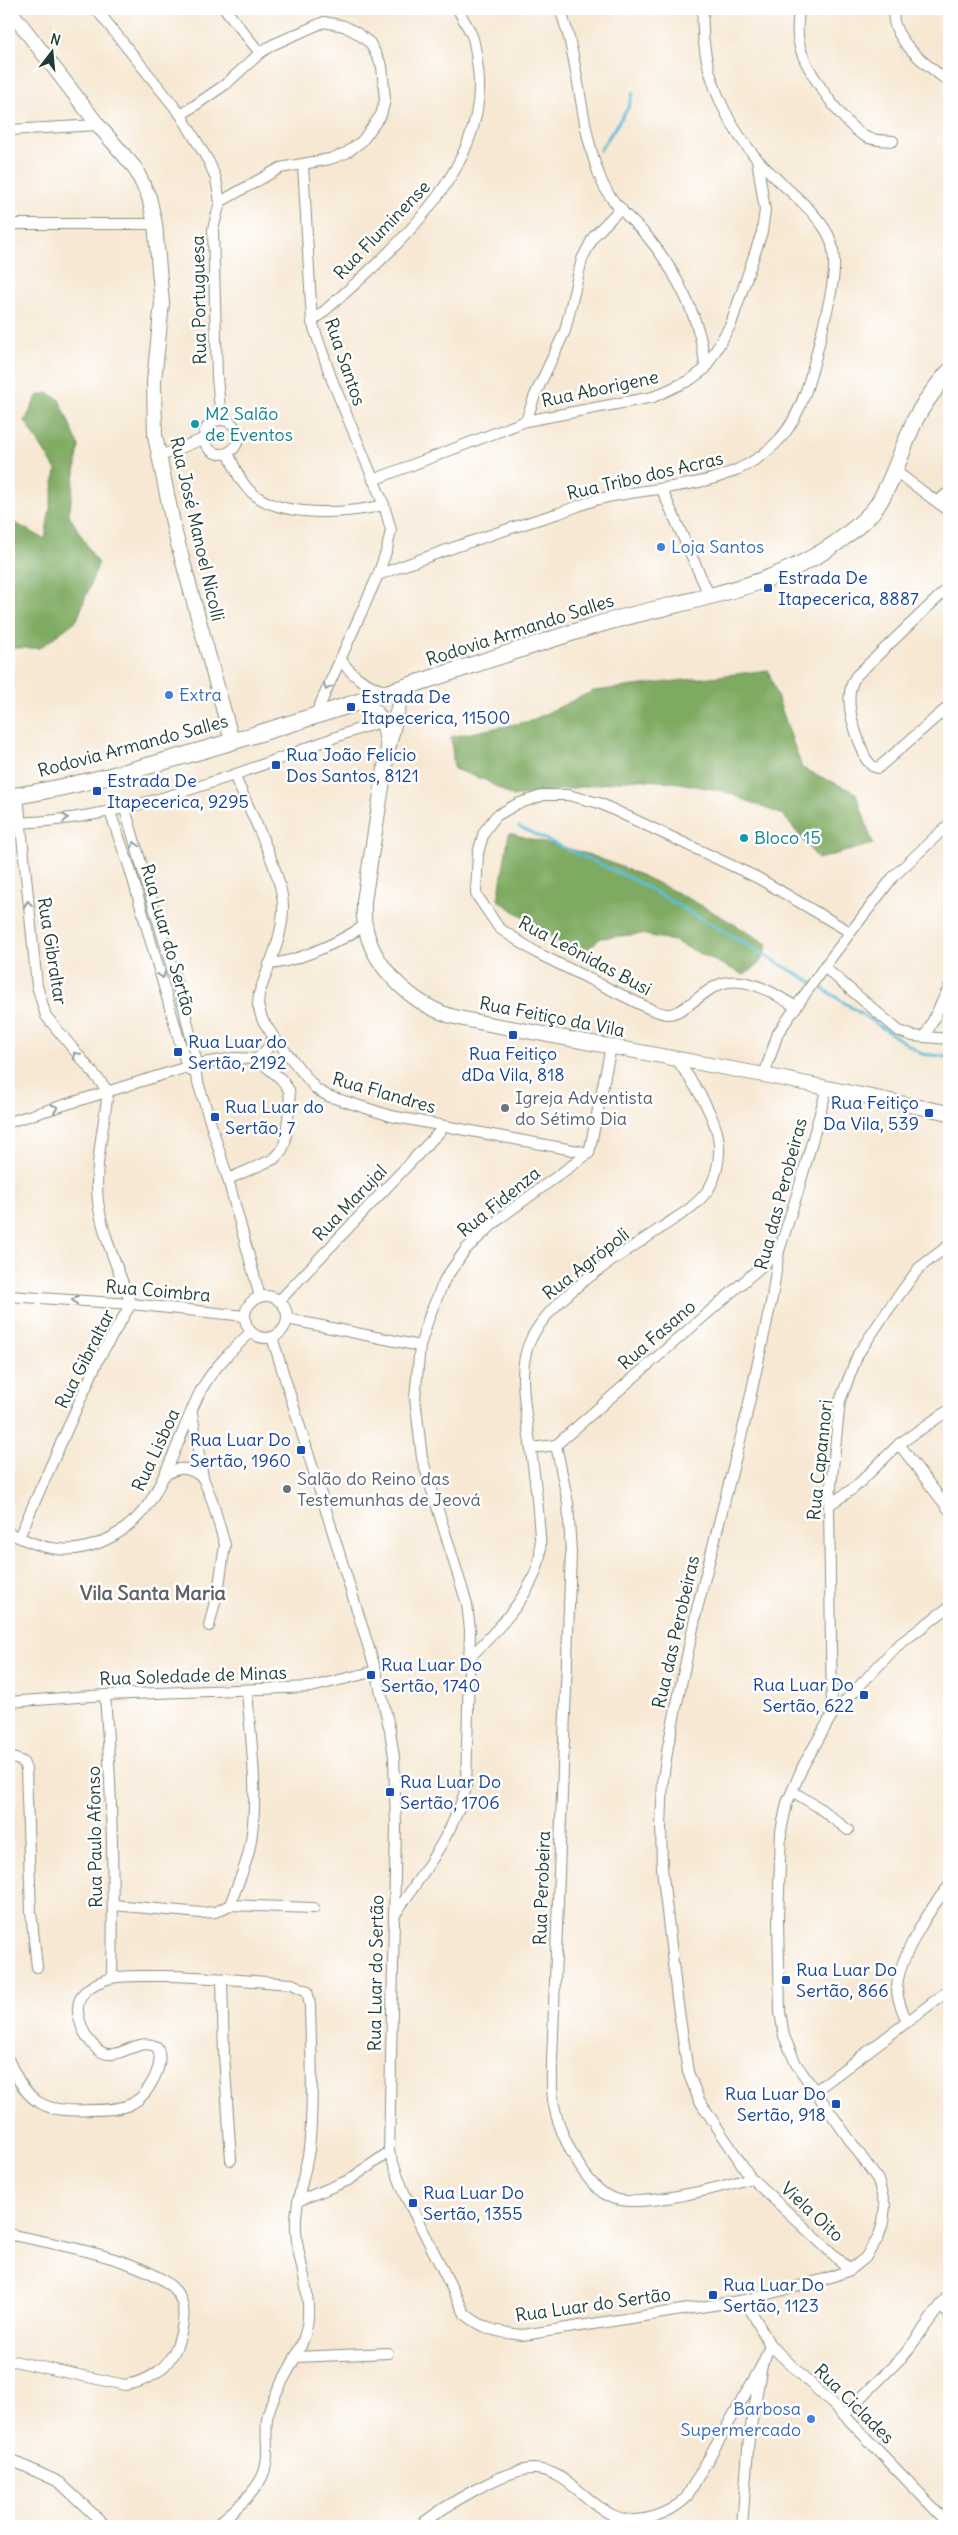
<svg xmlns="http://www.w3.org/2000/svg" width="958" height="2535" font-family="Delius,sans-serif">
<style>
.forest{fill:#7faa62;stroke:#4f744b}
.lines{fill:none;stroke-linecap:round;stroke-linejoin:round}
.stream{stroke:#5bbed9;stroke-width:3}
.street-casing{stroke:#8b9284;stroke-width:12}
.secondary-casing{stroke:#8b9284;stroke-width:16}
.primary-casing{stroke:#8b9284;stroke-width:18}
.street{stroke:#fff;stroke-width:10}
.secondary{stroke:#fff;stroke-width:14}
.primary{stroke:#fff;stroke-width:16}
.oneway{stroke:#8f9e9a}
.culture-dot{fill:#0f9aa8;stroke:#fff;stroke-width:2}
.shop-dot{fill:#3f7fe0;stroke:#fff;stroke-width:2}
.transit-dot{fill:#1a4fb4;stroke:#fff;stroke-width:2}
.worship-dot{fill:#6b7280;stroke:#fff;stroke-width:2}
.labels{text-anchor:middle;stroke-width:5;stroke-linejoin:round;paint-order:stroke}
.street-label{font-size:18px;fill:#1f3d34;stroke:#fff}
.culture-label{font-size:18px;fill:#0d838f;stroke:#fff;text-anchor:start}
.shop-label{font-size:18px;fill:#366cbe;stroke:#fff;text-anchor:start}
.transit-label{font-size:18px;fill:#164399;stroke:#fff;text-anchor:start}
.worship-label{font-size:18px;fill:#5b616d;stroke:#fff;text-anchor:start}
.quarter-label{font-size:20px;font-weight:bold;fill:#606269;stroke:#fff}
</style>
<rect width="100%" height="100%" fill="#fff"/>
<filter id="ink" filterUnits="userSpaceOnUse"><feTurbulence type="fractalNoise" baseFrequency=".02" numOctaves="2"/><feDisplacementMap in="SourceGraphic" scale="10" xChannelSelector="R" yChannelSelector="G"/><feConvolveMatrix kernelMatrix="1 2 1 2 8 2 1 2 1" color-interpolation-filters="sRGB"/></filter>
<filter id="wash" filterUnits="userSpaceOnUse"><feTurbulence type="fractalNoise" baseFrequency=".0096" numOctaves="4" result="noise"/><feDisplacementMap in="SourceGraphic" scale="20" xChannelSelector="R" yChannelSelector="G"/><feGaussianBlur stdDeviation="1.12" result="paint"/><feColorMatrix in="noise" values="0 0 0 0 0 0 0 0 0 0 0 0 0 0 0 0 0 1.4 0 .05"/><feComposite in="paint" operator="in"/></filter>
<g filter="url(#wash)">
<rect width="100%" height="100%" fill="#f7e8d3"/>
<g class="forest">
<polygon points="48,393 59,399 79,446 69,515 98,564 77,620 40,648 9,648 9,520 45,539 56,470 25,421 37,396"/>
<polygon points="768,670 802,768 856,793 873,844 818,859 783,815 723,791 679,783 635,779 513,797 485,780 454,769 451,737 530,721 593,691"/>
<path d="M509,833C537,841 566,847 593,856C655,878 712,910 767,944C764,961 758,966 744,975L674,941L641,934L601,938L579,956L498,900Z"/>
</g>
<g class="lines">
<g class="stream">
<polyline points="600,150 628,108 633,93"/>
<polyline points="519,827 636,881 825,990 922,1054 949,1057"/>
</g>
</g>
</g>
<g filter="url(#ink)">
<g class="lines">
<g class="street-casing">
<g id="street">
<polyline points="96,9 181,115 209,162 216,179 220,202 213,229 217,377 221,420"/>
<polyline points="225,9 260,53"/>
<path d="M560,9C581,65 579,128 602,182C611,203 631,219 646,235C675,269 703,323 705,369"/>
<path d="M799,9C798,22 796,34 800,47C806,70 845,127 866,137C875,141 884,140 893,141"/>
<path d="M894,9C888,38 928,66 949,82"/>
<polyline points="181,115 226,84 260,53 272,45 324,22 344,26 357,33 370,43 382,66 385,100 381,115 362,141 346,153 330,159 280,168 220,202"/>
<polyline points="9,130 98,125"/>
<polyline points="303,164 312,322 332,380 384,505 391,530 387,549 378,575 315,716"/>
<polyline points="9,224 155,224"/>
<path d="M312,322C384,258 496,169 477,62C476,53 475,43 472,36C468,26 462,18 458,9"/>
<circle cx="221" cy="437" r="17"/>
<polyline points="526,421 535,395 565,331 582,259 594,236 621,208"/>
<path d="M228,453C234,465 239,481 249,490C278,519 347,514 384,505"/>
<polyline points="158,457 203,439"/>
<polyline points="894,470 949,511"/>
<polyline points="373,480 526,421 653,397 690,380 705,369 731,324 762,232 765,210 757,159"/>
<polyline points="662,490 710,597"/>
<polyline points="938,501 949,492"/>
<path d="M378,575C437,553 496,532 556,514C569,510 582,504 595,500C657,484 730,492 778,441C805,413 814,363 823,327C830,298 843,255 825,229C807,202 779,184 758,160C722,119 699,63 703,9"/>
<path d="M949,587L856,676C840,699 857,736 866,759L872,766L878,768L949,706"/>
<path d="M340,658C351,677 367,684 387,693"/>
<path d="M234,775C248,807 284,876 283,908C283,937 268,967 259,994L258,1005L262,1019L273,1036L316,1089L328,1096L391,1116L589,1153L611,1047"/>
<path d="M18,796L37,986L46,1016L108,1091C104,1127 94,1166 98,1202C103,1237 119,1271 131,1304L99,1358L19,1537"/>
<polyline points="125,809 184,1008 197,1064 196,1076 228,1179 260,1297"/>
<polyline points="110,812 130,869 187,1067 191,1071"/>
<path d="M9,823C103,822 193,790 281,758C316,745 352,729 389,720"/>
<path d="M269,964C297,962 342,941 365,925"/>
<polyline points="824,967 899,1031 913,1036 949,1039"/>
<path d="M796,1007C777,995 751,978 728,982C706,985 685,1015 667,1014C661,1014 654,1010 648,1008L537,953L499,928L476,894L478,853L484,832L496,816L517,804L544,795H568L599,803L758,878L850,932"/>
<polyline points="925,1037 949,987"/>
<polyline points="257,1059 268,1048 273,1036"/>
<polyline points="764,1075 778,1033 824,967 893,877 949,824"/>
<polyline points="827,1088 799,1188 779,1251 772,1298 746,1417 697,1609 668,1746 663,1779 661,1827 662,1868 677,1998 688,2072 699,2100 751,2178 850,2270"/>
<polyline points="9,1122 197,1064 235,1058 257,1059 281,1079 289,1090 290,1103 285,1142 282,1150 274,1159 228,1179"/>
<polyline points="9,1296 131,1304 245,1316"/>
<circle cx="266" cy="1317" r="21"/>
<polyline points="279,1301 444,1127"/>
<polyline points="287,1319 420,1346"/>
<path d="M272,1337L376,1671L390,1731L394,1757L396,1827L389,2152L405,2195L465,2314C485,2330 497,2332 523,2335L745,2300L825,2279L850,2270L865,2258L878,2238L883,2223L885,2206L878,2180L796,2064L784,2036L780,2012L778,1921L781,1831L787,1803L803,1766L832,1715L897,1646L949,1607"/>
<polyline points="192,1413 203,1478 212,1500 225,1545 219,1585 209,1626"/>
<polyline points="899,1444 949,1510"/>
<polyline points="556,1445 779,1251"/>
<path d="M531,1448L556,1445L568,1503L571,1553L552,2061C552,2076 551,2092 554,2106C560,2134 584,2186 612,2198C639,2209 722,2187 751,2178"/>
<path d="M164,1476C179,1465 189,1467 203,1478"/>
<polyline points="829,1505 854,1488 899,1444 949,1410"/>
<path d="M9,1533C22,1539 37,1546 51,1548C93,1556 136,1529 155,1493C173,1461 184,1425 200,1392C212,1369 232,1350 251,1332"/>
<path d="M469,1658C494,1634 531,1596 539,1561C542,1549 540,1536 539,1524C537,1487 531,1451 526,1415C523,1389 519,1361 532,1337C553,1296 620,1255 658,1230C675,1218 695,1208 708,1190C718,1175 722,1150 717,1132C709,1105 693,1083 677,1060"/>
<path d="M105,1695C112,1789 114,1883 112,1978"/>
<polyline points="9,1702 105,1695 311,1687 376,1671"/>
<polyline points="832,1715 829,1505 840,1401 858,1354 885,1314 919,1268 949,1245"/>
<polyline points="9,1756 23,1762 26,1769 31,1912 37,1967"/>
<polyline points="792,1791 818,1807 848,1830"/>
<polyline points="113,1905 201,1913 215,1912 230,1905 314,1908"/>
<path d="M230,1905C236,1887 245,1869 249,1851C260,1799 251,1743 247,1691"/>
<path d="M394,1916C421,1875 453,1835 466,1788L470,1630L467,1604L422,1458L415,1398L420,1346L430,1314L445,1279L466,1249L500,1218L589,1153"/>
<polyline points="222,1979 224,2055 231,2160"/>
<polyline points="907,2022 949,1990"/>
<path d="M9,2061C28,2105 45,2113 92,2110C104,2110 123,2109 133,2103C148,2095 166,2064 157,2047C136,2035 117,2066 97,2049C86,2039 80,2026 78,2012C76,1992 95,1982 112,1978C125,1975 141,1976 154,1976C200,1975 246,1981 292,1984L307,1991L310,2005C311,2053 314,2101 309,2149C306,2172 297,2195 296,2219C294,2252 310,2283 308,2316C307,2352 277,2380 268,2414C263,2434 272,2457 262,2477C253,2496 231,2512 216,2526"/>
<path d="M815,2091L907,2022C903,2011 897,2001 897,1989C897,1961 931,1906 949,1886"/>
<polyline points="298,2201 349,2180 389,2152"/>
<path d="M9,2234C47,2243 164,2261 180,2298C187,2311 182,2333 177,2346C167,2370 149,2381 125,2385L9,2360"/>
<polyline points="745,2300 770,2345 844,2415 949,2524"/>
<polyline points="941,2307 949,2314"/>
<polyline points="295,2357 388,2353"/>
<polyline points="844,2415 905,2354 949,2294"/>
<polyline points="9,2459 59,2482 106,2526"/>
<path d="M419,2526C442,2508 505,2468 534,2469C579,2470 599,2535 653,2517C666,2512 676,2508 686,2498L762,2365"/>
<polyline points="742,2526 749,2437 762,2365 770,2345"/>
</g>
</g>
<g class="secondary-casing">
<g id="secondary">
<polyline points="9,9 98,125 135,168 149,197 155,224 162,303 154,381 155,436 175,533 232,741"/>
<path d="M403,688L388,749L364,901C364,909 363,917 365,924C371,965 410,1002 448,1015C457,1018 468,1020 478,1022L764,1075L949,1113"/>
<path d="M361,701C382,715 384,720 387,743"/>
</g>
</g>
<g class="primary-casing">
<path id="primary" d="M9,797C86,785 160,763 234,741C353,705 471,665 590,627C675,600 769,594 843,538C855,528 869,518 878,504C894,479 902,448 915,420C924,402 936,387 949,372"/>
</g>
<use href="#street" class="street"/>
<use href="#secondary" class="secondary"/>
<use href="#primary" class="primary"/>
</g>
<defs><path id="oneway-chevron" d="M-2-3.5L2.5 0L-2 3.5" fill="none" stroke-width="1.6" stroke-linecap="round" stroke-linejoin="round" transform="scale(1.25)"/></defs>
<g class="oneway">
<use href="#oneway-chevron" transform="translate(327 687) rotate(113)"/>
<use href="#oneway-chevron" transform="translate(65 818) rotate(-7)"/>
<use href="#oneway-chevron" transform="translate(135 845) rotate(-106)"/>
<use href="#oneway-chevron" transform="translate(28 904) rotate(-96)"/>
<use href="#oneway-chevron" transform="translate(162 975) rotate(74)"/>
<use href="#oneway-chevron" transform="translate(76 1055) rotate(-131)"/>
<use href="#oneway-chevron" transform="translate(55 1108) rotate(-17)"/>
<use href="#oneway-chevron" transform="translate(75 1300) rotate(-176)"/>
</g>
</g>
<g class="culture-dot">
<circle cx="195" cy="424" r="5"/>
<circle cx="744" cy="838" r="5"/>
</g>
<g class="shop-dot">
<circle cx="661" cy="547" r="5"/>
<circle cx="169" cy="695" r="5"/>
<circle cx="811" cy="2419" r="5"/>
</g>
<g class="transit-dot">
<rect x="763" y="583" width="10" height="10" rx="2.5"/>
<rect x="346" y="702" width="10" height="10" rx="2.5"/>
<rect x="271" y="760" width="10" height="10" rx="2.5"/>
<rect x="92" y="786" width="10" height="10" rx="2.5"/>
<rect x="508" y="1030" width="10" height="10" rx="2.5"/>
<rect x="173" y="1047" width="10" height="10" rx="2.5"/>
<rect x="924" y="1108" width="10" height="10" rx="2.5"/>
<rect x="210" y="1112" width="10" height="10" rx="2.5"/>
<rect x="296" y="1445" width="10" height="10" rx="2.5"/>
<rect x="366" y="1670" width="10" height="10" rx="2.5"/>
<rect x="859" y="1690" width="10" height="10" rx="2.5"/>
<rect x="385" y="1787" width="10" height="10" rx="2.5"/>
<rect x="781" y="1975" width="10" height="10" rx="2.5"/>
<rect x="831" y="2099" width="10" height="10" rx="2.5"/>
<rect x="408" y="2198" width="10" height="10" rx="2.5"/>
<rect x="708" y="2290" width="10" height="10" rx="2.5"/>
</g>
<g class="worship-dot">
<circle cx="505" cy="1108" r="5"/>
<circle cx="287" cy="1489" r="5"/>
</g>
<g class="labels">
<g class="street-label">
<text transform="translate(382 230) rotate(-46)" y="6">Rua Fluminense</text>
<text transform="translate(199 300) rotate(-91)" y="6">Rua Portuguesa</text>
<text transform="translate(345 362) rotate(71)" y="6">Rua Santos</text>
<text transform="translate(600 389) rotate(-12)" y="6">Rua Aborigene</text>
<text transform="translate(645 476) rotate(-13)" y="6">Rua Tribo dos Acras</text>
<text transform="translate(197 529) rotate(77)" y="6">Rua José Manoel Nicolli</text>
<text transform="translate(520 630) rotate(-18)" y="6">Rodovia Armando Salles</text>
<text transform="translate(133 746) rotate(-15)" y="6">Rodovia Armando Salles</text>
<text transform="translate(168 940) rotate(74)" y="6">Rua Luar do Sertão</text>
<text transform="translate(52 951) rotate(81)" y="6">Rua Gibraltar</text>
<text transform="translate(585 956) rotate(28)" y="6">Rua Leônidas Busi</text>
<text transform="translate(552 1017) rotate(11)" y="6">Rua Feitiço da Vila</text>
<text transform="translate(384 1093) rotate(16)" y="6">Rua Flandres</text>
<text transform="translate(781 1194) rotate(-75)" y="6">Rua das Perobeiras</text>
<text transform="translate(499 1202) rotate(-39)" y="6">Rua Fidenza</text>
<text transform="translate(350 1203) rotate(-46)" y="6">Rua Marujal</text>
<text transform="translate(586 1264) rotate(-38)" y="6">Rua Agrópoli</text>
<text transform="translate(158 1291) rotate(5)" y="6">Rua Coimbra</text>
<text transform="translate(657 1335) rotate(-41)" y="6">Rua Fasano</text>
<text transform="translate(85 1359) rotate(-63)" y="6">Rua Gibraltar</text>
<text transform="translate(156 1450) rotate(-65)" y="6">Rua Lisboa</text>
<text transform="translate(820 1460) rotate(-84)" y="6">Rua Capannori</text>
<text transform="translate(676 1632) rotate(-77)" y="6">Rua das Perobeiras</text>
<text transform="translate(193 1676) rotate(-2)" y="6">Rua Soledade de Minas</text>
<text transform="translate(95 1837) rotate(-91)" y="6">Rua Paulo Afonso</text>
<text transform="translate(542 1888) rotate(-88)" y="6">Rua Perobeira</text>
<text transform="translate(376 1973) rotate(-89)" y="6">Rua Luar do Sertão</text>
<text transform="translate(812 2212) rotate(43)" y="6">Viela Oito</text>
<text transform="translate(593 2305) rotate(-8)" y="6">Rua Luar do Sertão</text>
<text transform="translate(854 2404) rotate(45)" y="6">Rua Ciclades</text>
</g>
<g class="culture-label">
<text x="205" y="420">M2 Salão<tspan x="205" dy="21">de Eventos</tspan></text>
<text x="754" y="844">Bloco 15</text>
</g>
<g class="shop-label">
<text x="671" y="553">Loja Santos</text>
<text x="179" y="701">Extra</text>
<text x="801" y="2415" text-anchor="end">Barbosa<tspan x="801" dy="21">Supermercado</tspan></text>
</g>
<g class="transit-label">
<text x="778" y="584">Estrada De<tspan x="778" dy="21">Itapecerica, 8887</tspan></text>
<text x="361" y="703">Estrada De<tspan x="361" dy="21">Itapecerica, 11500</tspan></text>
<text x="286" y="761">Rua João Felício<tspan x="286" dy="21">Dos Santos, 8121</tspan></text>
<text x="107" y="787">Estrada De<tspan x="107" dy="21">Itapecerica, 9295</tspan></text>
<text x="188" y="1048">Rua Luar do<tspan x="188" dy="21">Sertão, 2192</tspan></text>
<text x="513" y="1060" text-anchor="middle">Rua Feitiço<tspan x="513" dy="21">dDa Vila, 818</tspan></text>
<text x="919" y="1109" text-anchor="end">Rua Feitiço<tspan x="919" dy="21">Da Vila, 539</tspan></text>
<text x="225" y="1113">Rua Luar do<tspan x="225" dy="21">Sertão, 7</tspan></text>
<text x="291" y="1446" text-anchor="end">Rua Luar Do<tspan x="291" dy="21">Sertão, 1960</tspan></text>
<text x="381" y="1671">Rua Luar Do<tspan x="381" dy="21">Sertão, 1740</tspan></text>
<text x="854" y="1691" text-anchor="end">Rua Luar Do<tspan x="854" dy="21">Sertão, 622</tspan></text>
<text x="400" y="1788">Rua Luar Do<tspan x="400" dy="21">Sertão, 1706</tspan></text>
<text x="796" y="1976">Rua Luar Do<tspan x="796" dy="21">Sertão, 866</tspan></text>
<text x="826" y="2100" text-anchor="end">Rua Luar Do<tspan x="826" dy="21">Sertão, 918</tspan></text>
<text x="423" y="2199">Rua Luar Do<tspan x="423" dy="21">Sertão, 1355</tspan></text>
<text x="723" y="2291">Rua Luar Do<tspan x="723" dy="21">Sertão, 1123</tspan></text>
</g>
<g class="worship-label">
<text x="515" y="1104">Igreja Adventista<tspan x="515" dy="21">do Sétimo Dia</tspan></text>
<text x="297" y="1485">Salão do Reino das<tspan x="297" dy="21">Testemunhas de Jeová</tspan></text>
</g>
<g class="quarter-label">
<text x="153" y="1600">Vila Santa Maria</text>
</g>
</g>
<rect width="958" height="2535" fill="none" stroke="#fff" stroke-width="30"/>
<g transform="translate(52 52) rotate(16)" stroke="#ffffff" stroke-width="4" paint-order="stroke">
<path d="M0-4L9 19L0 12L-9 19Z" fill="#1f3d34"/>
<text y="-8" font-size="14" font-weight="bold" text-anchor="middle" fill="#1f3d34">N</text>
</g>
</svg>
